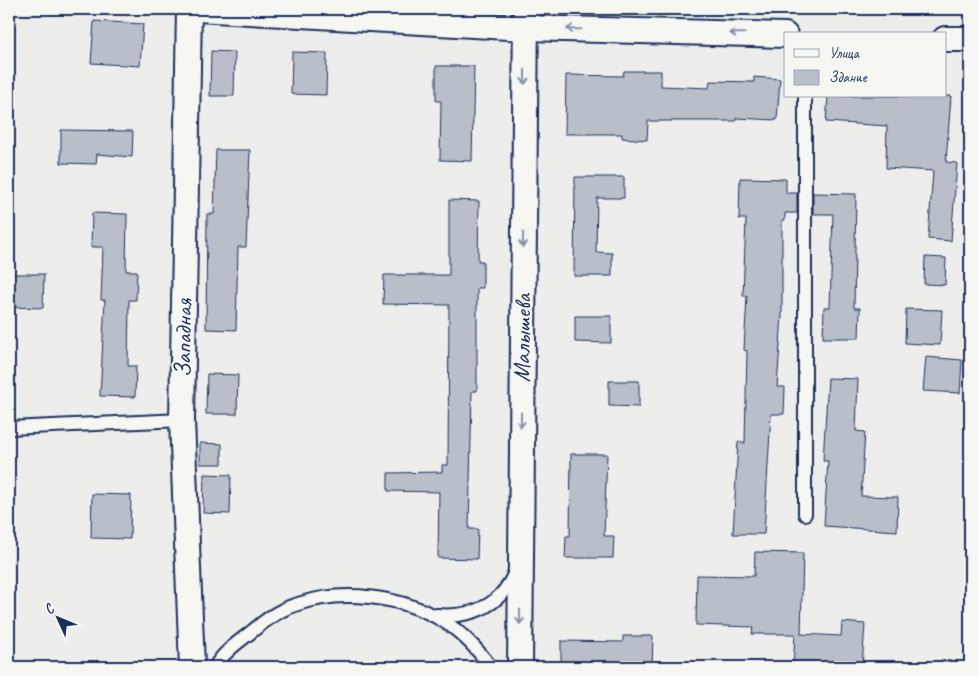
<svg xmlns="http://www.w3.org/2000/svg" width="979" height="676" font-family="Caveat,sans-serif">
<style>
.building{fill:#b9bfc8;stroke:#1b2f5e}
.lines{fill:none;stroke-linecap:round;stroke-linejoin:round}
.service-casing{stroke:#1b2f5e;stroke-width:16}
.minor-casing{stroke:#1b2f5e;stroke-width:28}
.service{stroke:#f6f6f2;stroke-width:12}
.minor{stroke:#f6f6f2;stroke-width:24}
.oneway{stroke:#8892a8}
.labels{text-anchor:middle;stroke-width:4.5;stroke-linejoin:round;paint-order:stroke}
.street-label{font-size:24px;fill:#1b2f5e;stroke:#f6f6f2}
</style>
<rect width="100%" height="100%" fill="#edeeec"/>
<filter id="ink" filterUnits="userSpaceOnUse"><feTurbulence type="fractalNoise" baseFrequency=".02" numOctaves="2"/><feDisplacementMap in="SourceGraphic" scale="10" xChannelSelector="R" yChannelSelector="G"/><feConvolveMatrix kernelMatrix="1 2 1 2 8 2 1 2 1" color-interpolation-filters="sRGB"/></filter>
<g filter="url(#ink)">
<g class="building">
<polygon points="94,21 143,24 140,66 91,63"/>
<polygon points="211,51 235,52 234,96 210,96"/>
<polygon points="292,52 327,53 326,95 291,94"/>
<polygon points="436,66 474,66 472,161 440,160 441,101 436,101"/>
<polygon points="624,71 661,71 661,86 709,88 710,81 754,82 754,77 780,79 777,120 736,118 736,121 648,121 647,140 622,138 622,134 565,134 566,75 623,76"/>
<polygon points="828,96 951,96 946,162 957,163 951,241 928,239 933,171 886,168 887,126 826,122"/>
<polygon points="61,130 133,131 132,157 97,154 96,164 61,163"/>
<polygon points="216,150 250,150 246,247 238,247 236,330 206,329 207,214 214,214"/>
<polygon points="575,177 624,177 624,198 597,198 596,252 612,253 612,276 574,276"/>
<polygon points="740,178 786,179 786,193 797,193 797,213 785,213 785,220 782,220 782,316 777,387 785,387 784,414 771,414 764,534 733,534 738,442 745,443 747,351 744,350 747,296 743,296 746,219 739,219"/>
<polygon points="813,193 856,194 854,308 860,308 859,338 823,338 824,307 830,307 833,214 813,214"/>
<polygon points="449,200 479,201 478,261 483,261 483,288 477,288 477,391 472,391 469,529 478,529 477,559 438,558 439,492 388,491 388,473 442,472 442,465 448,465 449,305 383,304 384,275 449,275"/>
<polygon points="92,213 127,214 126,271 137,271 136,300 129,300 128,366 136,366 135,397 100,396 105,300 101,300 103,247 91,247"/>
<polygon points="925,257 946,258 945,285 924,284"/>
<polygon points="9,274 44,274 43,308 9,307"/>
<polygon points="906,309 942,310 940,345 905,343"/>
<polygon points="575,316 611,316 611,343 575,342"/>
<polygon points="926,357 962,360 960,393 923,391"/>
<polygon points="207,374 238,375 237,414 206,414"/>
<polygon points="828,378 858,379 856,431 865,432 861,496 898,497 897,531 824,526 828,461 823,461"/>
<polygon points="609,381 639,381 639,407 609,406"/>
<polygon points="200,443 222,444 222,464 200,464"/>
<polygon points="571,454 607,454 604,536 614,536 613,558 565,558 566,536 570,536"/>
<polygon points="204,474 231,475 230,514 203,513"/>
<polygon points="92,494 131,495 130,539 91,538"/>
<polygon points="755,552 803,553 801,634 841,636 842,622 865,624 862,667 793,667 795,634 752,634 753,627 696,625 697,575 754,576"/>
<polygon points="623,636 653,636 652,667 561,667 561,641 623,642"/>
</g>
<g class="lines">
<g class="service-casing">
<g id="service">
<polyline points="9,428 182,420"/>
<polyline points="805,514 805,96"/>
<path d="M437,615C473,618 503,605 516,569"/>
<path d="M215,667C222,654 238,642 250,633C263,622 278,610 295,605C342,588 403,596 445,622C464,634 478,650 491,667"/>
</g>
</g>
<g class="minor-casing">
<g id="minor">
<polyline points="189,9 182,420 192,667"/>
<polyline points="197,9 526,28 785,35"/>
<polyline points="945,39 970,39"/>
<polyline points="520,667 526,9"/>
</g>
</g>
<use href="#service" class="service"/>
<use href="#minor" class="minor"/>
</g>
<defs><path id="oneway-shaft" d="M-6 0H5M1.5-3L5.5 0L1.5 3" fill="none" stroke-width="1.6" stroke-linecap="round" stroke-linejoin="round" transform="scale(1.25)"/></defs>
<g class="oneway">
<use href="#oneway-shaft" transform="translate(574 29) rotate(-179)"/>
<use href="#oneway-shaft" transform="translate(737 33) rotate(-179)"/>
<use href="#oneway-shaft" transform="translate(525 77) rotate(91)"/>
<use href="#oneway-shaft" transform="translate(523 240) rotate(91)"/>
<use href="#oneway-shaft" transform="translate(521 420) rotate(91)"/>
<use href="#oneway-shaft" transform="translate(520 617) rotate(90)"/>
</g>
</g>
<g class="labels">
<g class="street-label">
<text transform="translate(183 338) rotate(-89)" y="8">Западная</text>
<text transform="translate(522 338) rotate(-89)" y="8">Малышева</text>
</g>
</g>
<rect width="979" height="676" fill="none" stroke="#f6f6f2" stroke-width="30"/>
<rect x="15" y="15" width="949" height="646" fill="none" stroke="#1b2f5e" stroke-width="2" filter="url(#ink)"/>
<rect x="784" y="32" width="162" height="65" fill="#f6f6f2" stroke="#9ea6b7"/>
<rect x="794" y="49" width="25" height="8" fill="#f6f6f2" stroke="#9ea6b7"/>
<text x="829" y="58" font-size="15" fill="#1b2f5e">Улица</text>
<rect x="794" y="70" width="25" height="15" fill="#b9bfc8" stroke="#9ea6b7"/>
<text x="829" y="82" font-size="15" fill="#1b2f5e">Здание</text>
<g transform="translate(58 618) rotate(314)" stroke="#f6f6f2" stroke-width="4" paint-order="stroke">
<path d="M0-4L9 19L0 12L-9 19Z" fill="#1b2f5e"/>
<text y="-8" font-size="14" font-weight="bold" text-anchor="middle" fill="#1b2f5e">С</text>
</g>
</svg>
